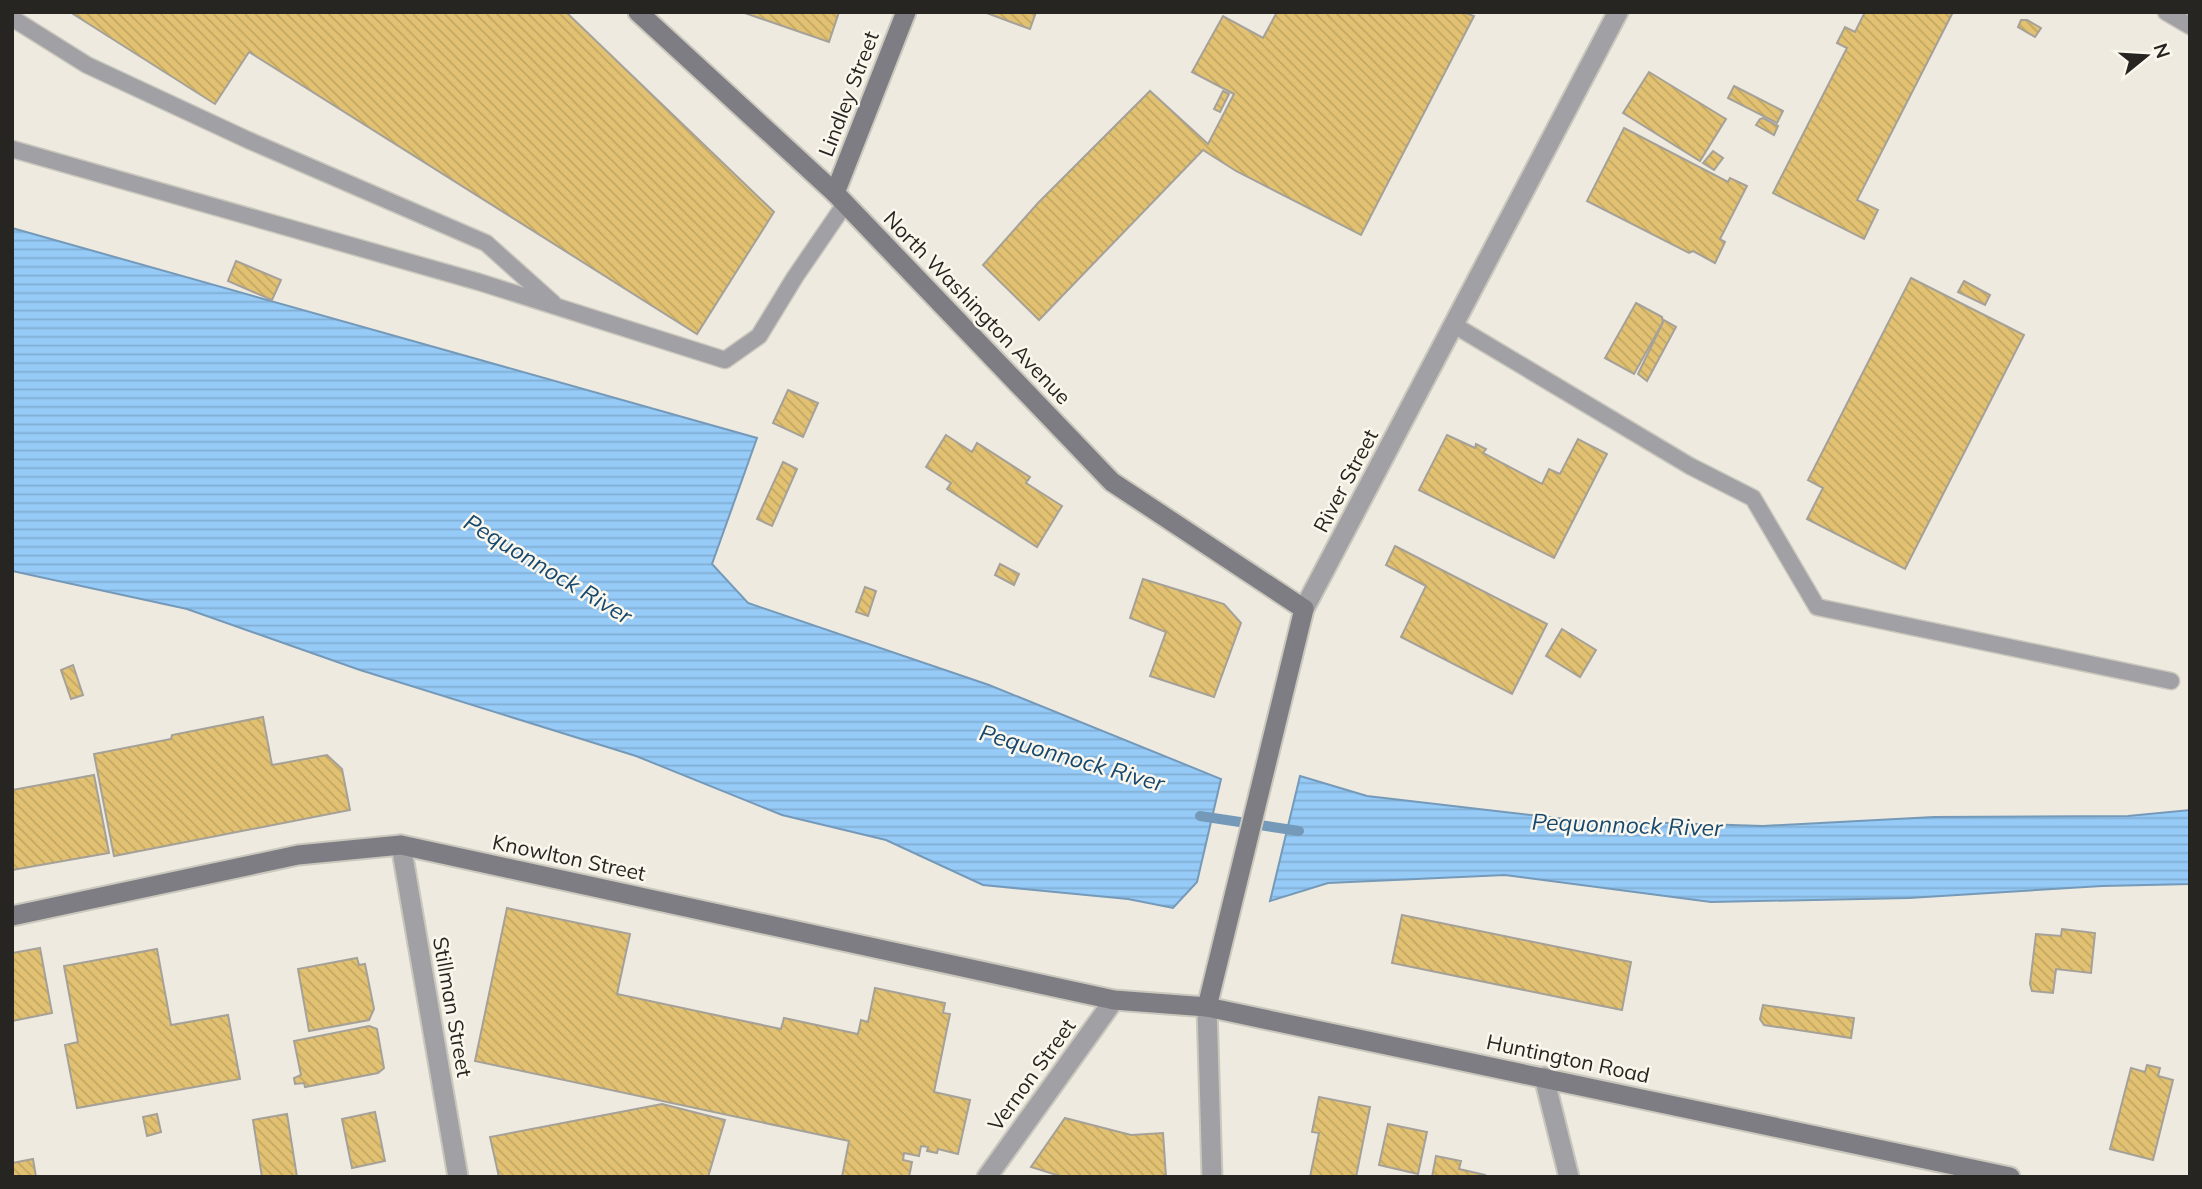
<svg xmlns="http://www.w3.org/2000/svg" width="2202" height="1189" font-family="Mulish,sans-serif">
<style>
.water{fill:url(#water-rules);stroke:#7599b8;stroke-width:2}
.lines{fill:none;stroke-linecap:round;stroke-linejoin:round}
.stream{stroke:#7599b8;stroke-width:10}
.building{fill:url(#building-back-hatch);stroke:#a5a198;stroke-width:2}
.service-casing{stroke:#cac7bd;stroke-width:19}
.minor-casing{stroke:#cac7bd;stroke-width:23}
.tertiary-casing{stroke:#cac7bd;stroke-width:23}
.secondary-casing{stroke:#cac7bd;stroke-width:23}
.service{stroke:#a0a0a5;stroke-width:16}
.minor{stroke:#a0a0a5;stroke-width:19}
.tertiary{stroke:#a0a0a5;stroke-width:19}
.secondary{stroke:#7d7d83;stroke-width:19}
.labels{text-anchor:middle;stroke-width:5;stroke-linejoin:round;paint-order:stroke}
.street-label{font-size:21px;fill:#272521;stroke:#fbf7ed}
.water-label{font-size:23px;font-style:italic;fill:#17496e;stroke:#fbf7ed}
</style>
<defs>
<pattern id="water-rules" width="6" height="5" patternUnits="userSpaceOnUse" patternTransform="scale(1.75)"><rect width="6" height="5" fill="#96cbf8"/><path d="M0 2.5h6" fill="none" stroke="#81aed4"/></pattern>
<pattern id="building-back-hatch" width="6" height="6" patternUnits="userSpaceOnUse" patternTransform="scale(1.75)"><rect width="6" height="6" fill="#e2c272"/><path d="M-1 5l2 2M0 0l6 6M5-1l2 2" fill="none" stroke="#c2a762"/></pattern>
</defs>
<rect width="100%" height="100%" fill="#eeeadf"/>
<g class="water">
<polygon points="12,228 757,438 712,564 748,603 989,685 1221,779 1197,882 1173,908 1128,899 983,885 886,840 782,815 636,756 360,670 187,609 12,571"/>
<polygon points="1300,776 1367,796 1574,820 1763,826 1934,817 2128,816 2190,810 2190,884 2102,886 1909,898 1711,902 1505,875 1328,883 1270,901"/>
</g>
<g class="lines">
<polyline class="stream" points="1200,816 1299,831"/>
</g>
<g class="building">
<polygon points="70,12 566,12 774,212 697,334 249,52 215,104"/>
<polygon points="742,12 839,12 829,42"/>
<polygon points="984,12 1036,12 1030,29"/>
<polygon points="1277,12 1463,12 1474,16 1361,235 1236,171 1203,150 1039,320 983,265 1038,203 1150,91 1208,144 1234,94 1192,72 1223,16 1263,38"/>
<polygon points="1865,12 1953,12 1857,200 1878,210 1864,239 1773,193 1847,48 1837,43 1845,27 1855,32"/>
<polygon points="2021,20 2027,20 2041,28 2035,37 2018,27"/>
<polygon points="1649,72 1726,119 1700,161 1623,113"/>
<polygon points="1734,86 1783,111 1777,123 1728,98"/>
<polygon points="1223,91 1229,94 1220,112 1214,109"/>
<polygon points="1763,118 1778,126 1774,135 1756,125 1760,119"/>
<polygon points="1624,128 1728,182 1730,178 1747,186 1720,239 1725,242 1715,263 1693,251 1689,253 1587,201"/>
<polygon points="1713,151 1723,158 1714,170 1703,163"/>
<polygon points="236,261 281,280 272,300 228,281"/>
<polygon points="1911,278 2024,335 1905,569 1807,519 1823,488 1808,480"/>
<polygon points="1964,281 1990,295 1985,305 1958,292"/>
<polygon points="1636,303 1662,317 1663,322 1634,374 1605,358"/>
<polygon points="1664,320 1676,327 1647,381 1638,374"/>
<polygon points="788,390 818,403 803,437 773,423"/>
<polygon points="946,435 972,452 977,443 1030,477 1026,483 1062,506 1037,547 947,489 951,483 926,467"/>
<polygon points="1447,435 1475,448 1476,444 1486,449 1483,453 1542,484 1549,469 1560,474 1578,439 1607,454 1554,558 1419,490"/>
<polygon points="783,462 797,469 772,526 757,519"/>
<polygon points="1395,546 1547,624 1512,694 1401,637 1426,586 1386,565"/>
<polygon points="1000,564 1019,574 1014,585 995,575"/>
<polygon points="1143,579 1224,604 1241,623 1214,697 1150,676 1166,632 1130,618"/>
<polygon points="865,587 876,591 868,616 856,612"/>
<polygon points="1562,629 1596,650 1580,677 1546,656"/>
<polygon points="73,665 83,695 71,699 61,670"/>
<polygon points="263,717 272,765 327,755 342,769 350,810 114,856 94,754 171,739 172,735"/>
<polygon points="94,775 109,853 12,870 12,790"/>
<polygon points="507,908 630,934 617,994 781,1029 784,1018 858,1034 861,1020 868,1022 875,988 945,1003 943,1013 950,1014 934,1092 970,1100 958,1154 938,1149 937,1153 927,1151 928,1147 921,1146 919,1156 904,1153 903,1160 912,1162 909,1177 842,1177 849,1141 475,1061"/>
<polygon points="1402,915 1631,962 1622,1010 1392,963"/>
<polygon points="2062,929 2095,933 2091,973 2056,969 2053,993 2032,991 2030,984 2036,934 2061,936"/>
<polygon points="40,948 52,1013 12,1021 12,953"/>
<polygon points="157,949 171,1025 228,1015 240,1079 77,1108 65,1045 78,1042 64,966"/>
<polygon points="357,958 359,965 365,964 374,1009 369,1020 309,1031 298,969"/>
<polygon points="1763,1005 1854,1018 1851,1038 1764,1025 1760,1019"/>
<polygon points="369,1026 377,1029 384,1068 378,1073 305,1087 304,1083 295,1084 294,1078 301,1075 294,1041"/>
<polygon points="2147,1065 2160,1068 2158,1076 2173,1080 2153,1160 2110,1149 2131,1068 2145,1072"/>
<polygon points="1319,1097 1370,1107 1356,1177 1310,1177 1319,1133 1312,1132"/>
<polygon points="662,1104 725,1120 708,1177 499,1177 490,1137"/>
<polygon points="375,1112 385,1161 352,1168 342,1119"/>
<polygon points="157,1114 161,1132 147,1136 143,1117"/>
<polygon points="287,1114 297,1177 262,1177 253,1120"/>
<polygon points="1065,1118 1131,1135 1163,1133 1166,1177 1063,1177 1031,1167"/>
<polygon points="1388,1124 1427,1132 1418,1174 1379,1165"/>
<polygon points="1436,1156 1461,1161 1459,1169 1485,1175 1484,1177 1432,1177"/>
<polygon points="33,1159 36,1177 12,1177 12,1163"/>
</g>
<g class="lines">
<g class="service-casing">
<g id="service">
<polyline points="2166,12 2190,26"/>
<polyline points="12,18 87,65 248,140 486,243 553,303"/>
<polyline points="12,149 479,282 725,360 759,336 795,277 845,204"/>
<polyline points="1454,325 1690,466 1753,498 1817,607 2171,681"/>
</g>
</g>
<g class="minor-casing">
<g id="minor">
<polyline points="1304,609 1618,12"/>
<polyline points="401,845 458,1177"/>
<polyline points="1544,1077 1569,1177"/>
<polyline points="987,1177 1114,1000"/>
</g>
</g>
<g class="tertiary-casing">
<polyline id="tertiary" points="1207,1007 1212,1177"/>
</g>
<g class="secondary-casing">
<g id="secondary">
<polyline points="638,12 835,193 1112,482 1304,609 1207,1007"/>
<polyline points="835,193 906,12"/>
<polyline points="12,916 298,855 401,845 1114,1000 1207,1007 2010,1177"/>
</g>
</g>
<use href="#service" class="service"/>
<use href="#minor" class="minor"/>
<use href="#tertiary" class="tertiary"/>
<use href="#secondary" class="secondary"/>
</g>
<g class="labels">
<g class="street-label">
<text transform="translate(849 94) rotate(-69)" y="7">Lindley Street</text>
<text transform="translate(977 308) rotate(46)" y="7">North Washington Avenue</text>
<text transform="translate(1346 481) rotate(-62)" y="7">River Street</text>
<text transform="translate(569 858) rotate(12)" y="7">Knowlton Street</text>
<text transform="translate(452 1007) rotate(80)" y="7">Stillman Street</text>
<text transform="translate(1568 1059) rotate(12)" y="7">Huntington Road</text>
<text transform="translate(1032 1075) rotate(-54)" y="7">Vernon Street</text>
</g>
<g class="water-label">
<text transform="translate(548 569) rotate(31)" y="8">Pequonnock River</text>
<text transform="translate(1072 758) rotate(16)" y="8">Pequonnock River</text>
<text transform="translate(1627 825) rotate(2)" y="8">Pequonnock River</text>
</g>
</g>
<rect width="2202" height="1189" fill="none" stroke="#272521" stroke-width="28"/>
<g transform="translate(2146 56) rotate(72)" stroke="#fbf7ed" stroke-width="5" paint-order="stroke">
<path d="M0-5L12 26L0 18L-12 26Z" fill="#272521"/>
<text y="-10" font-size="19" font-weight="bold" text-anchor="middle" fill="#272521">N</text>
</g>
</svg>
